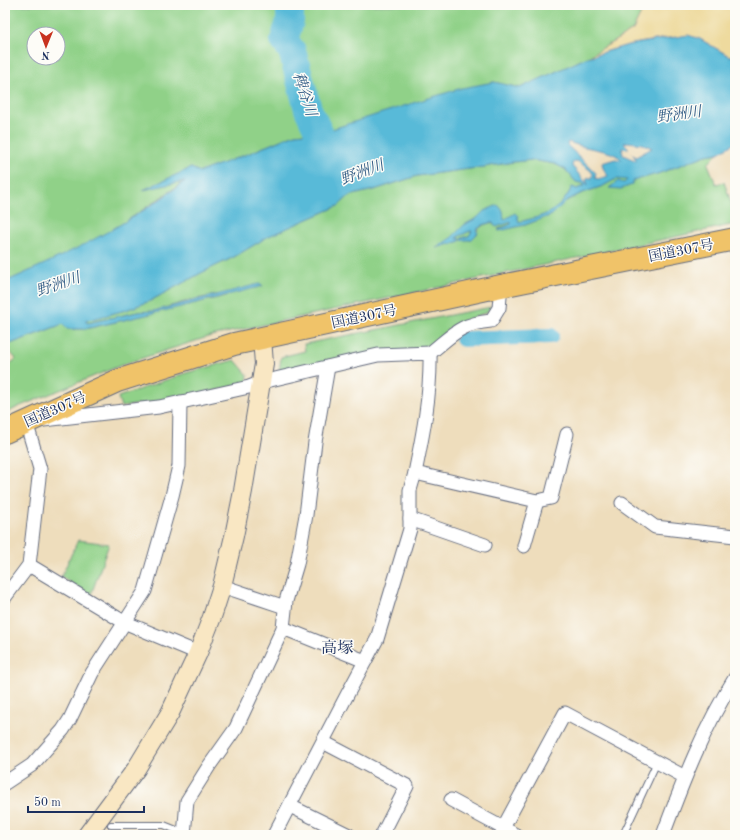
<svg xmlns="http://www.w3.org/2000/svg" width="740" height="840" font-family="'Old Standard TT','Noto Serif JP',serif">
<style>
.green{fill:#90d188;stroke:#568073;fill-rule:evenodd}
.sand{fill:#eeda9e;stroke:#84847e}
.water{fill:#59bad8;stroke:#3a749b;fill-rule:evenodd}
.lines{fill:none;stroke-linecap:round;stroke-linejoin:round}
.canal{stroke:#59bad8;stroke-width:16}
.river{stroke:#59bad8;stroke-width:28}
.lane-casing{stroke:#656c7f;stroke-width:8}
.street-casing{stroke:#656c7f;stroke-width:15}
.secondary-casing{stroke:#656c7f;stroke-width:20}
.highway-casing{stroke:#656c7f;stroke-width:24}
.lane{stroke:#fff;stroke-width:6}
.street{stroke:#fff;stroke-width:13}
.secondary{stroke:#f9e7c3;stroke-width:18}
.highway{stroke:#f0c369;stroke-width:22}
.labels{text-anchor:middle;stroke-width:3;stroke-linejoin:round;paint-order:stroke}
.street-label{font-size:14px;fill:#1b2f5e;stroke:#fdfcf7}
.water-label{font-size:15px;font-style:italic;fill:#2e5983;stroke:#fdfcf7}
.quarter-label{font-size:16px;fill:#1b2f5e;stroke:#fdfcf7}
</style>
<rect width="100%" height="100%" fill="#fdfcf7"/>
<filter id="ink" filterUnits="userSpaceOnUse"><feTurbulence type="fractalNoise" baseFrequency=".025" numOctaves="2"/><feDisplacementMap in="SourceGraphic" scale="8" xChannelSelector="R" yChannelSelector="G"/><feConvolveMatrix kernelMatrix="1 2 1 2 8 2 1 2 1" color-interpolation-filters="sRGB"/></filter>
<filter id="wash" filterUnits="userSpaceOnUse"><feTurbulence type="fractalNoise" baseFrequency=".012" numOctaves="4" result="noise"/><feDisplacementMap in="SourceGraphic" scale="16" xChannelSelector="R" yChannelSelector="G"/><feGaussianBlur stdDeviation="0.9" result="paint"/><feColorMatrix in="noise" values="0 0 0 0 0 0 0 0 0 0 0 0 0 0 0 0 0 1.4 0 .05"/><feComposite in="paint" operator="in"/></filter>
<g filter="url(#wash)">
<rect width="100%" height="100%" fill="#eeddbc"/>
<g class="green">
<path d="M5,5H645L633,30L588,57L520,88L494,82L326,131L295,134L250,153L200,172L191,168L146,189L186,180L125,222L77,250L5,282ZM34,34H58V58H34Z"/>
<path d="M718,153L708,164L716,184L724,182L735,214V224L211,336L124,364L18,407L5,414V368L16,359L7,348L10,344L63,324L68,329H85L230,295H216L191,300L154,311L138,312L88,323L85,320L126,310L150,301L201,273L234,257L269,236L338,206L349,196L377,189L417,176L484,167L513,162L532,160L555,164L565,169L576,182L582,183L585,185L577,189L572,187C560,212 544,217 518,222L517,215L503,220L484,211L477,218L464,225L451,238L438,247L460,241L457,237L470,231H473L469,236L461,238L471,240C481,220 492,222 512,222L511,224L498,229L525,225L552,215L566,201L580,194L603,186L616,179H628L624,183L610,187L660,173L706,155Z"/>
<polygon points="491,307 487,312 452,326 439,339 424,347 279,373 281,357 305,351 304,344"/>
<polygon points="235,360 248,375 247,383 193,396 121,407 118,397 186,373"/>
<polygon points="78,540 109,544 91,595 61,577"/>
</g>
<polygon class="sand" points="645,5 735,5 735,56 729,56 700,39 665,38 628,45 588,57 633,30"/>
<path class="water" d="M688,35L700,39L729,56H735V143L718,153L706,155L660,173L633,181L632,185L621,189L609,188L618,181L624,183L627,180L616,179L603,186L580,194L566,201L552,215L525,225L499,231L498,230L511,224V222L496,227L492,222L483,225L476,230L478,233L471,240H461V238L469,236L472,231H470L457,237V239L460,238V241L436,248L451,238L464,225L477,218L484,211L498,205L503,211L504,220L515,213L517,215L519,222C544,216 560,212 572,187L577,189L585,185L582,183L576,182L565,169L555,164L532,160L513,162L484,167L417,176L377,189L349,196L338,206L269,236L234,257L201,273L150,301L126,310L85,321L88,323L138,312L154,311L259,284L263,286L176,308L85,329H67L63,324L10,344L5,349V282C68,254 130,224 185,181L143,190L191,168L200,172L250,153L295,134L326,131L413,103L462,88L494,82L520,88L588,57L628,45ZM568,142C575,144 582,147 590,148C601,151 613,151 622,160L615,159L602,163L603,168L608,176L598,179L595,178L596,173L567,145ZM628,142L643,144L652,148L636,157L632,153L637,161L623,155L622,148L628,149V147L624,143ZM577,161L590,170L593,174L591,179L589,177L586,179L588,185L572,166L573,162Z"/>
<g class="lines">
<polyline class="canal" points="463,339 551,336"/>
<polyline class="river" points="290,5 290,21 284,40 292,51 308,109 335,167"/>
</g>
</g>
<g filter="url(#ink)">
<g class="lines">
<g class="lane-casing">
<g id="lane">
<polyline points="111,825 164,825 184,833"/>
<polyline points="623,835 657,762"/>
</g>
</g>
<g class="street-casing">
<g id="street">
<path d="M430,353C454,334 459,324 491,321L499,308L501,286"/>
<polyline points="537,501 551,498 567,434"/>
<polyline points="622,503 655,527 735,536"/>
<polyline points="410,519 485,545"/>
<polyline points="29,565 124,622 198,653"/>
<polyline points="222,586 285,607"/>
<path d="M5,597L29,565L40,469L26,422L159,407L249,387L262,382L378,355L430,353C431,394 423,434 415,473"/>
<polyline points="283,628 365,661"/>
<polyline points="323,742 407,786 382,835"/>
<polyline points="5,783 32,765 63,730 70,719 92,673 145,591 172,496 179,466 180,402"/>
<polyline points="451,800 516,835"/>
<polyline points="290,806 349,835"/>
<polyline points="503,828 565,713 685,777"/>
<polyline points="184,835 187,801 209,766 236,728 283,628 286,601 297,564 306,515 315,442 328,367"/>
<polyline points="274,835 347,695 377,639 410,529 410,490 415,473 537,501 524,546"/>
<path d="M663,835C683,781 704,727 735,678"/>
</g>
</g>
<g class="secondary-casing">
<polyline id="secondary" points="87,835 136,769 170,713 198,653 212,617 222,586 234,536 243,491 264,364 262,338"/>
</g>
<g class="highway-casing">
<polyline id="highway" points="5,432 117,381 234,344 501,286 735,239"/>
</g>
<use href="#lane" class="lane"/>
<use href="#street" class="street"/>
<use href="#secondary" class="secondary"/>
<use href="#highway" class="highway"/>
</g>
</g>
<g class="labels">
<g class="street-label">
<text transform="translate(681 250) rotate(-11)" y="5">国道307号</text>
<text transform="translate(364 316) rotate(-12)" y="5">国道307号</text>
<text transform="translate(55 409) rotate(-24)" y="5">国道307号</text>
</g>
<g class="water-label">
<text transform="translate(305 94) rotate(72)" y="5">稗谷川</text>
<text transform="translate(679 114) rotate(-8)" y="5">野洲川</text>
<text transform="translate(362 172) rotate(-21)" y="5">野洲川</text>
<text transform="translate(58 284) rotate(-19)" y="5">野洲川</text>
</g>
<g class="quarter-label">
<text x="337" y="653">高塚</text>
</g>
</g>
<rect width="740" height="840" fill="none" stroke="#fdfcf7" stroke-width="20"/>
<g transform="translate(46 46) rotate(181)"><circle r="19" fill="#fdfcf7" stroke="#a3aaba"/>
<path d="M0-3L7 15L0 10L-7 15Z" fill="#c8321e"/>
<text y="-6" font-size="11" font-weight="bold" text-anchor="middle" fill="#1b2f5e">N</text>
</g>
<path d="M28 806v6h116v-6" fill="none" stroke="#1b2f5e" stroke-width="2"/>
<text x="34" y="806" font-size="12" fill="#1b2f5e" stroke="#fdfcf7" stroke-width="3" paint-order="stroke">50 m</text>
</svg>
